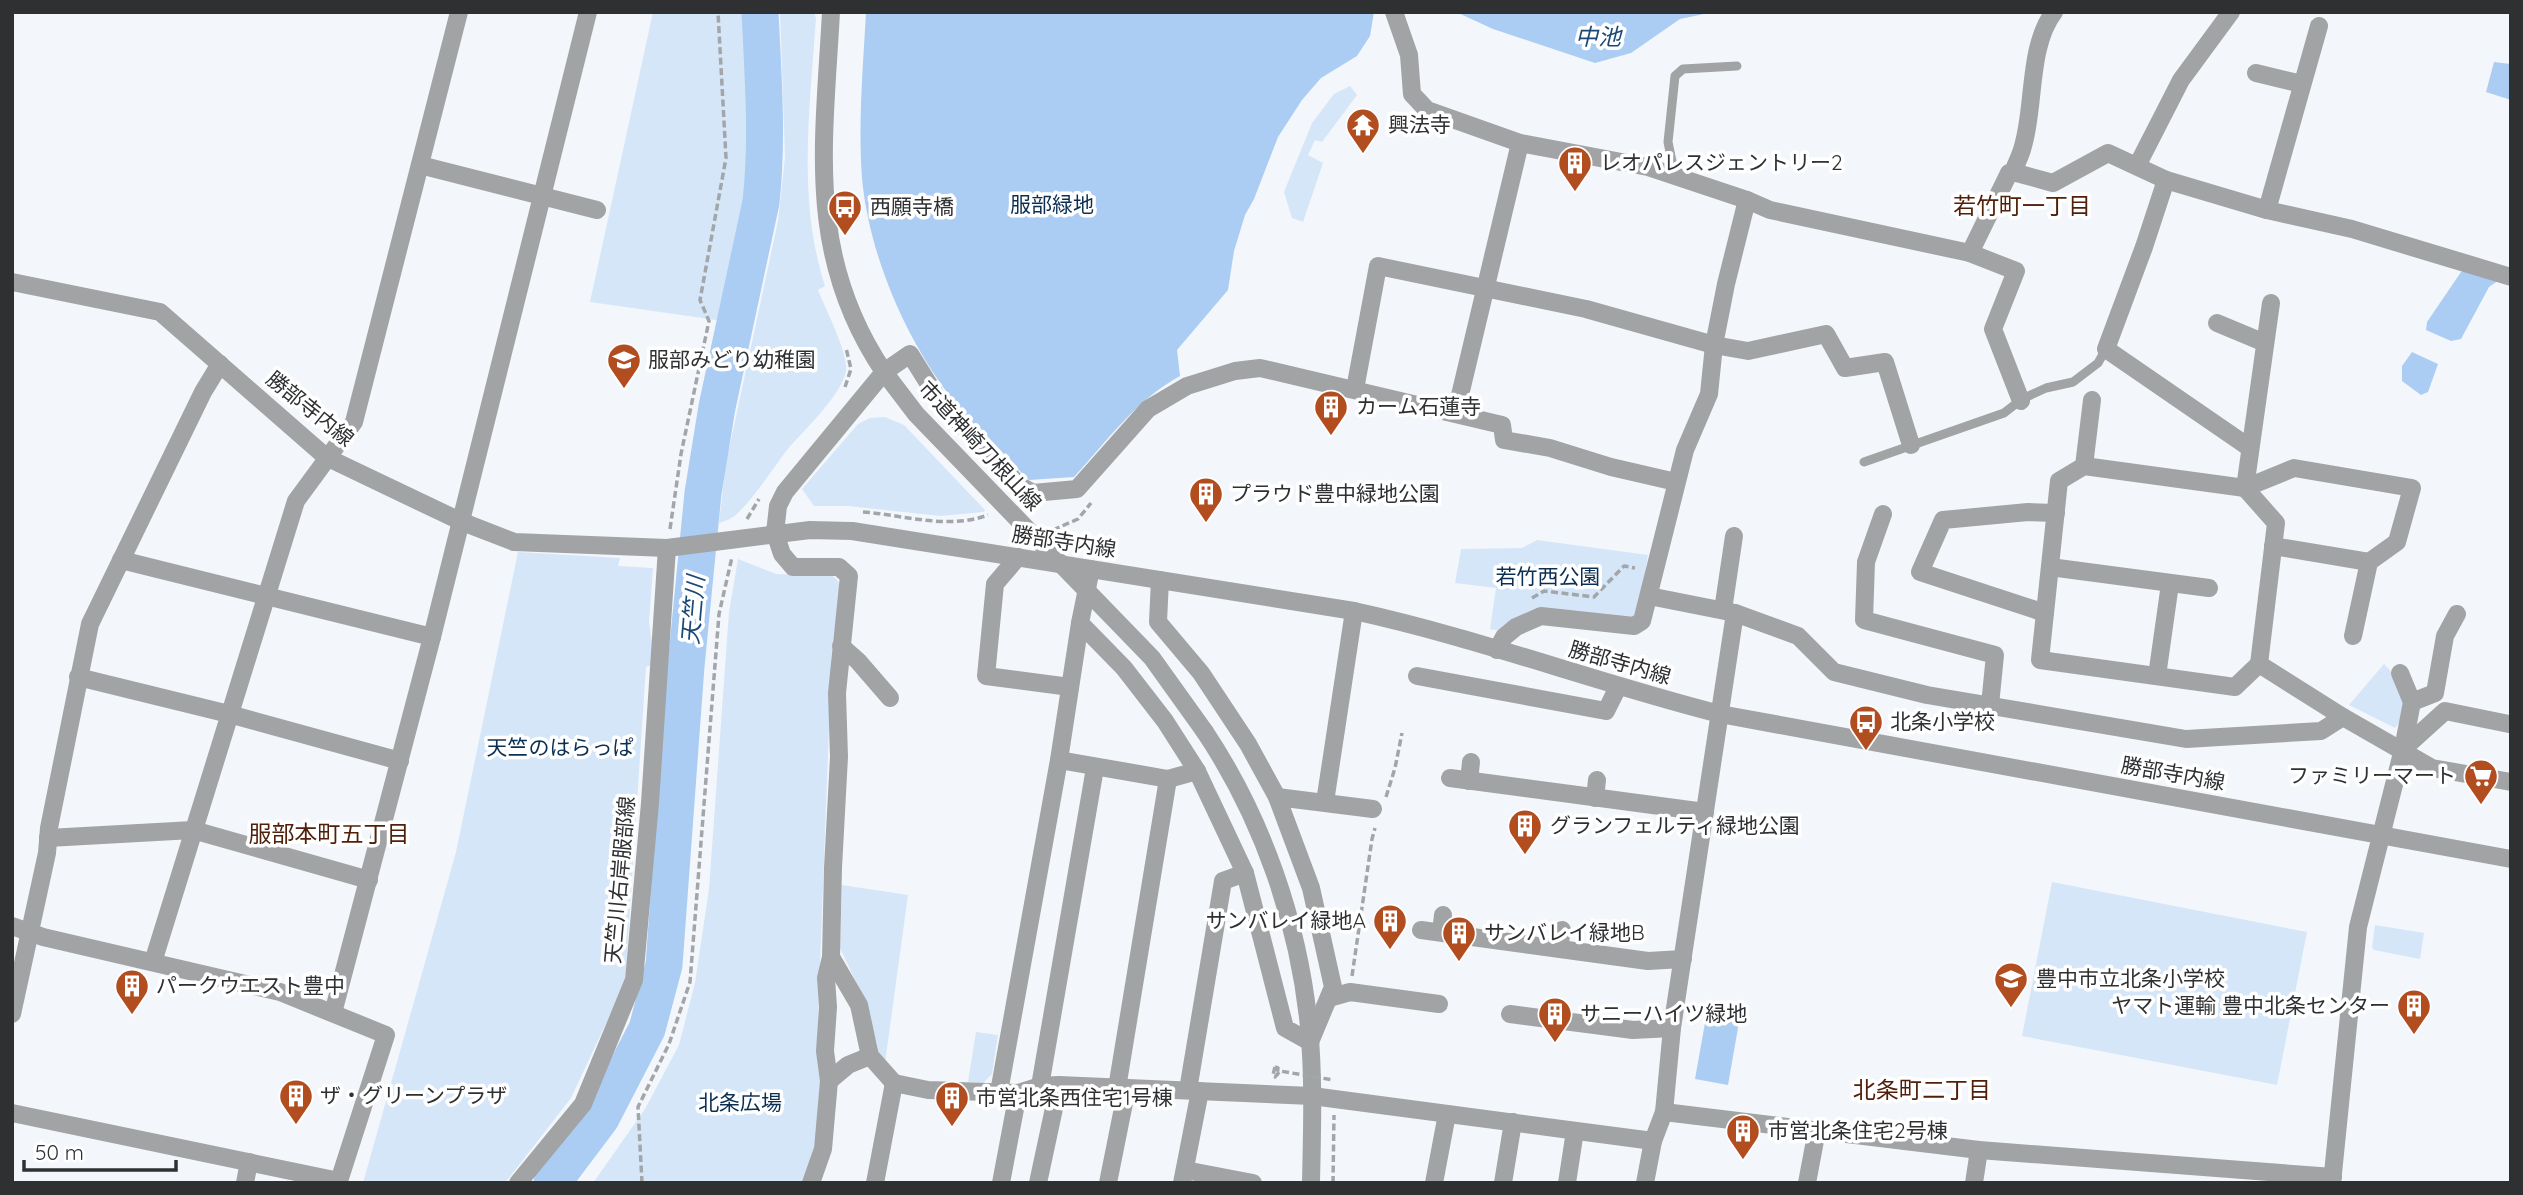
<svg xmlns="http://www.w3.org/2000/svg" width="2523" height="1195" font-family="Quicksand,'Noto Sans JP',sans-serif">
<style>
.green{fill:#d5e6f9}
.water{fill:#accdf3}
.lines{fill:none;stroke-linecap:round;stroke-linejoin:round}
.river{stroke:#accdf3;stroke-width:37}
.path{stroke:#a3a6a9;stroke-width:3.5;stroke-dasharray:7 3.5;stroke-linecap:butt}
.service{stroke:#a2a3a5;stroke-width:9}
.minor{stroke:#a2a3a5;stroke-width:18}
.tertiary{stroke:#a2a3a5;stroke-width:18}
.path-bridge{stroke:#a3a6a9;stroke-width:3.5;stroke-dasharray:7 3.5;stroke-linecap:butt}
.tertiary-bridge{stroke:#a2a3a5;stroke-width:18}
.labels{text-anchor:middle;stroke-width:7;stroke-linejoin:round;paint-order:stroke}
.poi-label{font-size:21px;fill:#2f3032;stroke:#fff;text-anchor:start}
.park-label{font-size:21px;fill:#0b2f52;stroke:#fff}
.street-label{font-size:21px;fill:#2f3032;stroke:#fff}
.water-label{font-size:23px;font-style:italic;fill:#1b4877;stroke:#fff}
.neighbourhood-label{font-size:23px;fill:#51200a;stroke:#fff}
</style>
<rect width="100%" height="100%" fill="#f3f7fb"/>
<g class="green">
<path d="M653,12H748C750,60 754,109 751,157C747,212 735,267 723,321L590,302Z"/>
<path d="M780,12H814L816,18C810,108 797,200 825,286L818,290C825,308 848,352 846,370C843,394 804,430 787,450C771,471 757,494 738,513C733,518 726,521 719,523L726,463L778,221L785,157Z"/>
<polygon points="1350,86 1357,95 1322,142 1315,140 1308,155 1323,163 1303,222 1292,218 1284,192 1312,123 1334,94"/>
<polygon points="885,417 904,425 985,510 984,512 940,516 848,506 814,506 802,489 858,424 870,418"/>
<polygon points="1537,540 1648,555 1638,613 1630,620 1541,611 1500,631 1490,629 1496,588 1455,583 1461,549 1522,548"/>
<polygon points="518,552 620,558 618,566 653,568 649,622 655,664 646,667 625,983 571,1098 505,1183 363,1183 456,852"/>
<polygon points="738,559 776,574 833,576 841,584 832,647 817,1047 823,1088 811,1170 804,1183 593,1183 645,1109 679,1045 695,983 709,889 729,612"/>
<path d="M2384,664C2399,677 2411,712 2395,728L2349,705Z"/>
<polygon points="2052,882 2307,932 2277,1085 2022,1036"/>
<polygon points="842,885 908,895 885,1063 879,1059 877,1043 858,986 840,948"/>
<polygon points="2375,925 2424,933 2420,959 2374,950 2372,947"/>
<polygon points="976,1032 998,1035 992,1074 983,1083 968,1082"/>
</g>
<g class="water">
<path d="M866,12H1374L1370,36L1357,56L1321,78L1302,100L1278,137L1254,199L1245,215L1234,251L1228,290L1177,350L1180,376C1136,400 1108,440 1074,477L1029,480C1005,456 980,432 958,406C908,346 869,256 862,178C858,123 863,67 866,12Z"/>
<polygon points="1456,12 1747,12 1704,14 1680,19 1631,53 1595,63 1493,29"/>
<polygon points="2494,62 2511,64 2511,100 2486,92"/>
<polygon points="2465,270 2499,280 2489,287 2461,339 2451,341 2426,330 2427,322 2461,272"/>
<polygon points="2412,352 2438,364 2428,392 2421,395 2402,381 2402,366"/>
<polygon points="1708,1006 1741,1011 1728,1085 1695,1079"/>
</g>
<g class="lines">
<path class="river" d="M552,1183L601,1118L647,1029L664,965L686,666L703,493L717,407L761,202C768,139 763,76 760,12"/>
<g class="path">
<polyline points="845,387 851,369 846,348"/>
<path d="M863,512C904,515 948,530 988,515"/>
<polyline points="747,519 759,499"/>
<polyline points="670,529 681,454 709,321 700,300 726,158 718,12"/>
<polyline points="1053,530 1078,519 1091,503"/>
<polyline points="1532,598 1544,591 1594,597 1624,566 1635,568"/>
<polyline points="1386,797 1395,768 1402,733"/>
<polyline points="1352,976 1372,839 1375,828"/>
<polyline points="1275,1067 1278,1068 1277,1076"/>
<polyline points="642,1183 638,1107 669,1044 690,982 719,614 732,557"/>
<polyline points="1333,1183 1334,1115"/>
</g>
<g class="service">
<polyline points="1675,176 1668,142 1675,76 1683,69 1737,66"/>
<polyline points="1864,462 2004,413 2022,399 2046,388 2073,382 2098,363 2106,349"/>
</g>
<g class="minor">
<polyline points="1394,12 1409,55 1412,94 1427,110 1520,143 1648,167 1747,200 1770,210 1970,253 2016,271 1993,329 2021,401"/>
<polyline points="2256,73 2302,84"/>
<polyline points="420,165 597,210"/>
<polyline points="2137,166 2181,80 2231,12"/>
<polyline points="2013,172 2053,183 2108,153 2166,180 2267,210 2352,229 2511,277"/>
<polyline points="2166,180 2144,247 2106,349 2250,448"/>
<polyline points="2267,210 2319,26"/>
<path d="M1970,253L2009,173L2013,172C2016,164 2021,155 2023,146C2035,106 2028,46 2054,12"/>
<polyline points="2271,303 2245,488 2276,523 2259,664 2343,717 2432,768 2511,782"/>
<polyline points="2217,323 2265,343"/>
<polyline points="884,372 910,354 940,402 1019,485 1033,493 1077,489 1148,409 1187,386 1235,371 1260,368 1502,425 1504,440 1550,448 1611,467 1676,482"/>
<polyline points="1355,389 1378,266 1586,309 1714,345 1748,351 1826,334 1845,368 1885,362 1911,445"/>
<polyline points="1456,412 1520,143"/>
<polyline points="2084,466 2092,400"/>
<polyline points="1883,514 1866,562 1864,620 1995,655 1990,705"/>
<polyline points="775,533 782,554 793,567 839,567 849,576 837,693 839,757 833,868 831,957 826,978 828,1007 825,1051 829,1081 823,1149 811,1183"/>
<polyline points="2273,546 2369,562"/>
<polyline points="1018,557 995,584 986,676 1070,687"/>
<polyline points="121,560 432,637"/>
<polyline points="2050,567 2209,588"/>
<polyline points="1091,569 1080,623 1124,668 1165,721 1197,771 1245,873 1285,1028 1310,1042 1333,987 1311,888 1277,797 1248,744 1201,673 1158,622 1160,580"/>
<polyline points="1649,596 1735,613 1798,636 1834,672 1927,695 2186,739 2321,731 2343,717"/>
<polyline points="1723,610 1734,536"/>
<polyline points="2045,613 1920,572 1943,520 2028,512 2056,513"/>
<polyline points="841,646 858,661 890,698"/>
<polyline points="1497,650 1504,637 1516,627 1541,616 1634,626 1642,621 1685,450 1709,394 1714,345 1726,284 1747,200"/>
<polyline points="2259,664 2235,687 2040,660 2059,481 2084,466 2245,488 2294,468 2412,488 2397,542 2369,562 2353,636"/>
<polyline points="2400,673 2412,702"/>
<polyline points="1417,676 1606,711 1618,687"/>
<polyline points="2157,676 2170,584"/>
<polyline points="78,677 229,714 400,761"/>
<polyline points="2403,749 2445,711 2509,724"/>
<polyline points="1059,760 1168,779 1197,771"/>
<polyline points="1450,778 1705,812"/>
<polyline points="1469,781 1471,762"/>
<polyline points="1277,797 1373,809"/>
<polyline points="1595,798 1597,780"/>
<polyline points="1325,802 1354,611"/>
<polyline points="48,838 193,830 369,880"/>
<polyline points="12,926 43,937 280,992 386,1035 339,1181 12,1113"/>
<polyline points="1421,930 1648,961 1683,959"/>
<polyline points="1441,932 1443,915"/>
<polyline points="1559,948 1562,930"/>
<polyline points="831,957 859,1005 870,1056 894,1083"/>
<polyline points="153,962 296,501 354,422 459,12"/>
<polyline points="1329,998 1350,992 1439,1004"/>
<polyline points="333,1013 432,637 588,12"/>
<polyline points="12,1014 47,853 49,828 90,624 203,392 220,364"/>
<polyline points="1510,1014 1633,1030 1672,1028"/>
<polyline points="829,1081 848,1065 870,1056"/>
<polyline points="1040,1086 1095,768"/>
<polyline points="1117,1088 1168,779"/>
<polyline points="1188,1090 1223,881 1245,873"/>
<polyline points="999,1092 1059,760 1080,623"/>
<polyline points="1664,1112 1979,1150 2333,1177"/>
<polyline points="1185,1170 1253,1183"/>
<polyline points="245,1183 249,1162"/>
<polyline points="518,1183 583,1104 634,980 650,803 667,548"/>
<polyline points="875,1183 894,1083 928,1090 1018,1093 1040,1086 1059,1085 1312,1096 1653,1141"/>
<polyline points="1001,1183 1018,1093"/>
<polyline points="1038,1183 1059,1085"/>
<polyline points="1108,1183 1127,1088"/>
<polyline points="1182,1183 1200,1091"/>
<polyline points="1434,1183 1447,1114"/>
<polyline points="1503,1183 1513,1122"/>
<polyline points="1567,1183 1575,1131"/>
<polyline points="1645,1183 1653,1141 1664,1112 1672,1028 1735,613"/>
<polyline points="1807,1183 1817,1130"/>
<polyline points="1974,1183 1979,1150"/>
<polyline points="2332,1183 2358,927 2403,749 2412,702 2435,693 2445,636 2457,614"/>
</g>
<g class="tertiary">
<path d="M12,282L160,312L326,457L460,521L514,542L667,548L810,530L852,531L1354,611C1478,638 1597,683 1720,714L2511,859"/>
<polyline points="884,372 916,414 1029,531"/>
<path d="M775,533L778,506L785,492L884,372C805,255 824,144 831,12"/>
<path d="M1205,732C1263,819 1299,924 1309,1027C1314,1079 1312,1131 1311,1183"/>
</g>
<polyline class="path-bridge" points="1275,1067 1273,1075 1275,1077 1280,1071 1333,1080"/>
<polyline class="tertiary-bridge" points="1029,531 1152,658 1205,732"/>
</g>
<defs>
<g id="temple-pin" transform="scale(1.75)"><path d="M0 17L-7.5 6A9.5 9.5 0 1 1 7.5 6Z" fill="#b24d20" stroke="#fff"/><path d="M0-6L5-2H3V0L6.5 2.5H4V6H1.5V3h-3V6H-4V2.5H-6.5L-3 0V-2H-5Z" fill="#fff"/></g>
<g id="building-pin" transform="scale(1.75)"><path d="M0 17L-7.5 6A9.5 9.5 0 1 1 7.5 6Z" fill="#b24d20" stroke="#fff"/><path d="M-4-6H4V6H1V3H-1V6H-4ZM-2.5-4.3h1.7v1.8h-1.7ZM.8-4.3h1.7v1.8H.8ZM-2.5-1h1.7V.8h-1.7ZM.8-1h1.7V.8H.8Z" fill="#fff"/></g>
<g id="bus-pin" transform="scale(1.75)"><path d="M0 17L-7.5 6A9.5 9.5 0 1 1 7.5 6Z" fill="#b24d20" stroke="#fff"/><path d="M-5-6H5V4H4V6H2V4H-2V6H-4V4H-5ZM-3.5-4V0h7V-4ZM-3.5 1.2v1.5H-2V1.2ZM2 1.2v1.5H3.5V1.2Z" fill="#fff"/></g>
<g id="school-pin" transform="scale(1.75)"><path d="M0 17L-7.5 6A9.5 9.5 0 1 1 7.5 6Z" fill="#b24d20" stroke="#fff"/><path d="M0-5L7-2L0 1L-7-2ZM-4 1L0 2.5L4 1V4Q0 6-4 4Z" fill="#fff"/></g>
<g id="supermarket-pin" transform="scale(1.75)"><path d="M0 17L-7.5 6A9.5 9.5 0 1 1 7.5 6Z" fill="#b24d20" stroke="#fff"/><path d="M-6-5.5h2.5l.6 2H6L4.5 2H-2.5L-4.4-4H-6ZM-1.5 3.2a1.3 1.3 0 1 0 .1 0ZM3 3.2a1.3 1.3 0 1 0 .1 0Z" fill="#fff"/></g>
</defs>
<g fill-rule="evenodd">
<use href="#temple-pin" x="1363" y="125"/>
<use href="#building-pin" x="1575" y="163"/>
<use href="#bus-pin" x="845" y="207"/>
<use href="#school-pin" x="624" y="360"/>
<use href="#building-pin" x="1331" y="407"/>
<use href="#building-pin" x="1206" y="494"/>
<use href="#bus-pin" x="1866" y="722"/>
<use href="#supermarket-pin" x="2481" y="776"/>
<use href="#building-pin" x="1525" y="826"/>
<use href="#building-pin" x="1390" y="921"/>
<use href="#building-pin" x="1459" y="933"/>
<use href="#school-pin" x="2011" y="979"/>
<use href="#building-pin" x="132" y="986"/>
<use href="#building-pin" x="2414" y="1006"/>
<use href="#building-pin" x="1555" y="1014"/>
<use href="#building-pin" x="296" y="1096"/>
<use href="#building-pin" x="952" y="1098"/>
<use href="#building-pin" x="1743" y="1131"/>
</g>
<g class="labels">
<g class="poi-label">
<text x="1388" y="132">興法寺</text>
<text x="1600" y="170">レオパレスジェントリー2</text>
<text x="870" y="214">西願寺橋</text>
<text x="648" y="367">服部みどり幼稚園</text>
<text x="1356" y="414">カーム石蓮寺</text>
<text x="1230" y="501">プラウド豊中緑地公園</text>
<text x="1890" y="729">北条小学校</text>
<text x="2456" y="783" text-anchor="end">ファミリーマート</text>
<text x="1550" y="833">グランフェルティ緑地公園</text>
<text x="1366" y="928" text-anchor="end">サンバレイ緑地A</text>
<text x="1484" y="940">サンバレイ緑地B</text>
<text x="2036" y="986">豊中市立北条小学校</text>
<text x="156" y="993">パークウエスト豊中</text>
<text x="2390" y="1013" text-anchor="end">ヤマト運輸 豊中北条センター</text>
<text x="1580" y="1021">サニーハイツ緑地</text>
<text x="320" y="1103">ザ・グリーンプラザ</text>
<text x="976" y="1105">市営北条西住宅1号棟</text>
<text x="1768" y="1138">市営北条住宅2号棟</text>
</g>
<g class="park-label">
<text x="1052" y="212">服部緑地</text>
<text x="1548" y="584">若竹西公園</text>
<text x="560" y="755">天竺のはらっぱ</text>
<text x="740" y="1110">北条広場</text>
</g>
<g class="street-label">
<text transform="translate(310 409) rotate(39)" y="7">勝部寺内線</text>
<text transform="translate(980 446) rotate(47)" y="7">市道神崎刀根山線</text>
<text transform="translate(1064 542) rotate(9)" y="7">勝部寺内線</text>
<text transform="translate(1620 663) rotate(16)" y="7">勝部寺内線</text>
<text transform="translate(2173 774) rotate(10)" y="7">勝部寺内線</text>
<text transform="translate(620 880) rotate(-85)" y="7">天竺川右岸服部線</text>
</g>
<g class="water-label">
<text x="1598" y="45">中池</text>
<text transform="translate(693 610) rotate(-85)" y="8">天竺川</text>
</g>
<g class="neighbourhood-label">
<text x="2022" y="214">若竹町一丁目</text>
<text x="329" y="842">服部本町五丁目</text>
<text x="1922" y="1098">北条町二丁目</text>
</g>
</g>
<rect width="2523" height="1195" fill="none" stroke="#2f3032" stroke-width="28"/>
<path d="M24 1160v10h152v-10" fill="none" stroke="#2f3032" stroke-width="3.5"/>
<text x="35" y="1160" font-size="21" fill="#2f3032" stroke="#ffffff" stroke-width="5" paint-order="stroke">50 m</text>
</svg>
